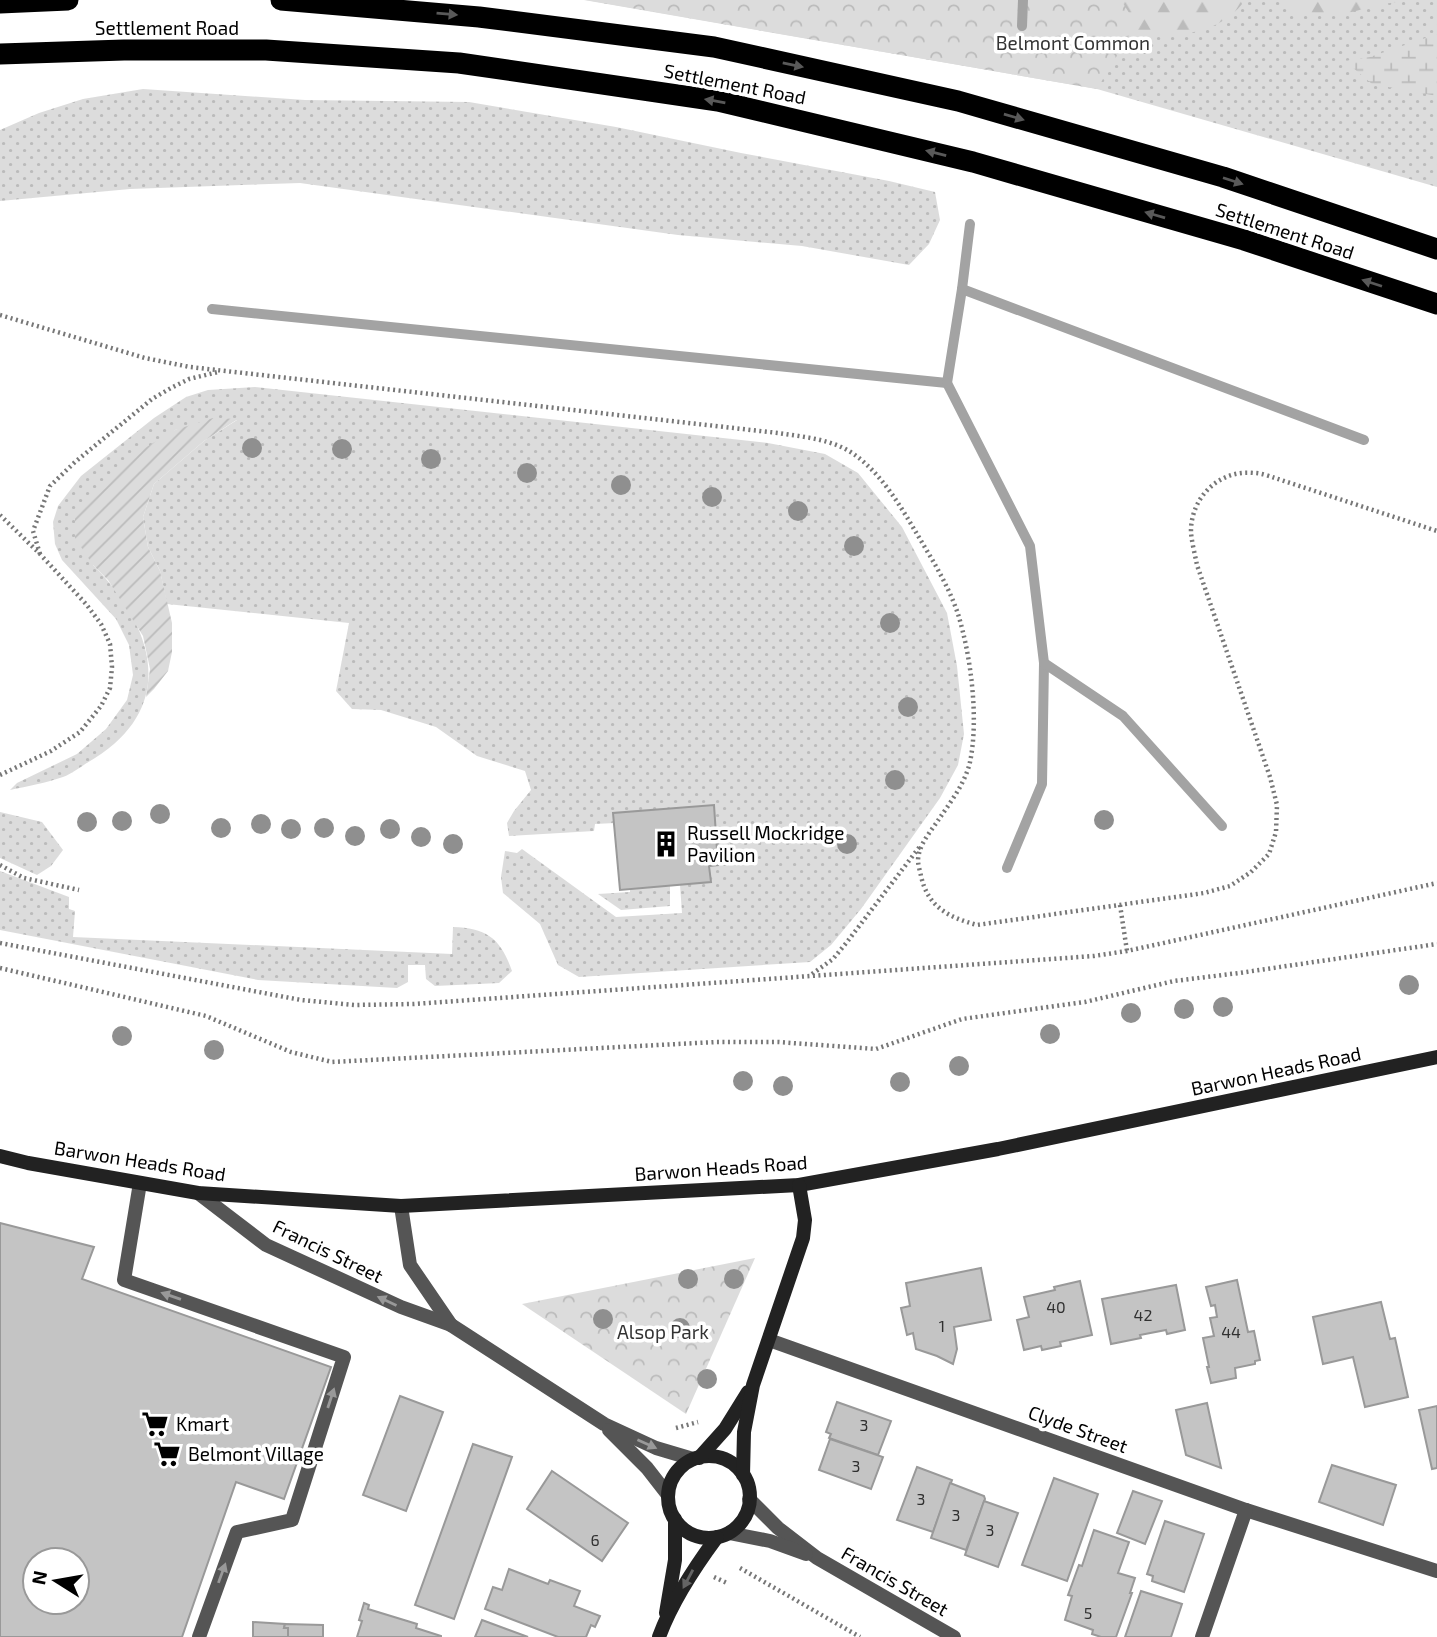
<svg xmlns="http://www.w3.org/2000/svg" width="1437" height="1637" font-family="'Exo 2',sans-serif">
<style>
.grass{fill:url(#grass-dots)}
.forest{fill:url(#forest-firs)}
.wetland{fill:url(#wetland-marsh)}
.park{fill:url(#park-crowns)}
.garden{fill:url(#garden-furrows)}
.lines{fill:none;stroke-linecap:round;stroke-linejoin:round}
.stream{stroke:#a3a3a3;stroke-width:10}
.building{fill:#c4c4c4;stroke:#999;stroke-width:2;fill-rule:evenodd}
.path{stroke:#777;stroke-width:4.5;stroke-dasharray:2 3.5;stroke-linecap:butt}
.lane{stroke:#555;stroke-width:14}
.street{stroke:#555;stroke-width:14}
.secondary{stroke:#222;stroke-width:14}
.highway{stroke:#000;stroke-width:21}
.tree{fill:#8f8f8f}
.oneway{fill:#595959}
.oneway2{fill:#999}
.oneway3{fill:#646464}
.labels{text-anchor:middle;stroke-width:7;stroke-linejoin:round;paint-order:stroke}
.number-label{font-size:16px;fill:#313131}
.street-label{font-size:19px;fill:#000;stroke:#fff}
.park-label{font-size:19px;fill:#333;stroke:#fff}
.poi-label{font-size:19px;fill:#000;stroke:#fff;text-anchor:start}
</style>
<defs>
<pattern id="grass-dots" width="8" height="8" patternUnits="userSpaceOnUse" patternTransform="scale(1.75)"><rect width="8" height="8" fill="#dcdcdc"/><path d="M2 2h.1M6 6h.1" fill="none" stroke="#bbb" stroke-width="1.8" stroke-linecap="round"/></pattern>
<pattern id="forest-firs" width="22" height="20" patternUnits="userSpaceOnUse" patternTransform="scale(1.75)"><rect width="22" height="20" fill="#dcdcdc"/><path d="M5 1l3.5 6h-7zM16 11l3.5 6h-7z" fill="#bbb"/></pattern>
<pattern id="wetland-marsh" width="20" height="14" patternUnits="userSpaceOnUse" patternTransform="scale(1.75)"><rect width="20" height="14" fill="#dcdcdc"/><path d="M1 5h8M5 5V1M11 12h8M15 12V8" fill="none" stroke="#bbb"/></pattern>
<pattern id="park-crowns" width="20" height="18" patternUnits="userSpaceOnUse" patternTransform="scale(1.75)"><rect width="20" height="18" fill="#dcdcdc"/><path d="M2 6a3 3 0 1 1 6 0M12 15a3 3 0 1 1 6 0" fill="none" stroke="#bbb"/></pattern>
<pattern id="garden-furrows" width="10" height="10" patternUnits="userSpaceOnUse" patternTransform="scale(1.75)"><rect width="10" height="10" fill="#dcdcdc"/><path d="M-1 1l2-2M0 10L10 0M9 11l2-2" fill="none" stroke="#bbb"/></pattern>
</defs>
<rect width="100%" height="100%" fill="#fff"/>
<g class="grass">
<polygon points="584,0 1437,0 1437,187 1097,89"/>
<polygon points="143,89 305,100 469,102 616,127 741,153 889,181 935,192 940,220 929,244 909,265 802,246 678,235 300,183 130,189 0,201 0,130 39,113 83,99"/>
<path d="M255,387L768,443L825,454L858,473L902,527L947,613L957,666L964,734L958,765L940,798L861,909L831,945L810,962L579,977L558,965L540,924L503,893L501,877L505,851L517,853L522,849L616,917L682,913L680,885L711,882L709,866L718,864L714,806L614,813L615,823L595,824L594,831L509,836L507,823L514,811L531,790L525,771L477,756L436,727L381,710L352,709L336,691L349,623L167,604L160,571L148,547L143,517L154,484L204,441L237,420L175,430L93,565C153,625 179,705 95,758C84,764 74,773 63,777C46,783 28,786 10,790L17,783L77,754L106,729L127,700L133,675L129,645L116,619L62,560L55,544L53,522L58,506L81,476L154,418L186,397L208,390Z"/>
<polygon points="0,812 42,822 63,850 51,866 37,875 0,858"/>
<path d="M0,871L69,897V909L75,911L73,937L452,954L453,927C487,928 501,939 512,971L499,983L435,986L426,979L425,965H408V982L397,988L258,980L0,930Z"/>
<polygon points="670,886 670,906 621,910 598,894 630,892 630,889"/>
</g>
<g class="forest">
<path d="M932,0H1241L1243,3C1218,34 1183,35 1147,36L1135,52L1125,57L1118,53Z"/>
<polygon points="1285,0 1412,0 1383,4 1344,14 1290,12"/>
</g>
<polygon class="wetland" points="1437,34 1437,96 1372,84 1345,61 1370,57"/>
<g class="park">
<polygon points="586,0 1121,0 1136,24 1097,89"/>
<polygon points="755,1258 686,1414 522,1304"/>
</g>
<polygon class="garden" points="213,418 238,419 204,441 154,484 143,517 148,547 160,571 172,623 172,652 168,671 154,689 146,697 150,669 143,636 108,580 93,565 75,538 75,518 86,497 143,449 175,430"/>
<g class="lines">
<g class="stream">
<polyline points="1022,26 1023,0"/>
<polyline points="962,289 1364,440"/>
<polyline points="212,309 947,383 962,289 970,224"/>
<polyline points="947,383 1030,546 1044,663 1042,784 1007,868"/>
<polyline points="1044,663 1123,716 1222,826"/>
</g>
</g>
<g class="building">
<polygon points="714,805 718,865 709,866 711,882 620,890 613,813"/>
<path d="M0,1223L94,1247L82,1279L331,1367L284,1499L236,1482L182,1637H0ZM35,1560H77V1602H35Z"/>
<polygon points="981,1268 991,1320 954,1327 957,1349 953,1364 937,1356 916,1349 913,1333 907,1335 901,1308 910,1306 906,1283"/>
<polygon points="1237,1280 1248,1332 1254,1331 1260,1360 1255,1361 1255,1364 1235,1368 1236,1378 1211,1383 1207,1367 1209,1367 1203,1338 1214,1336 1210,1318 1217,1317 1215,1305 1211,1306 1206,1287"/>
<polygon points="1080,1281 1092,1335 1060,1342 1061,1346 1042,1350 1041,1346 1024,1350 1017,1320 1029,1317 1024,1297 1055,1290 1054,1287"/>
<polygon points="1176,1285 1185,1330 1167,1334 1166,1330 1140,1335 1141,1338 1111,1344 1102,1299"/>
<polygon points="1381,1302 1390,1339 1395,1338 1408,1397 1365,1407 1353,1357 1323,1364 1313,1317"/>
<polygon points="400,1396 443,1412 406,1511 363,1495"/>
<polygon points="837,1402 891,1421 878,1455 829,1438 831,1434 826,1432"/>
<polygon points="1207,1403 1221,1468 1186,1455 1176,1410"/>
<polygon points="1437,1406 1437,1468 1432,1469 1419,1410"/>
<polygon points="830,1439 883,1457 871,1489 819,1470"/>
<polygon points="473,1444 512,1457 454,1619 415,1605"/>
<polygon points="1332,1465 1396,1485 1383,1525 1319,1502"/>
<polygon points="917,1467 952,1480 933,1532 897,1520"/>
<polygon points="552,1471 628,1523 602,1561 527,1509"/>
<polygon points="1054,1478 1098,1494 1067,1581 1022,1565"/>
<polygon points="950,1483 984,1496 985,1499 966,1550 931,1538"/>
<polygon points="1133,1491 1162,1501 1145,1544 1117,1533"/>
<polygon points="984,1501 1018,1513 998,1567 965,1555"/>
<polygon points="1165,1521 1204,1534 1184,1592 1152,1581 1153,1576 1147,1574"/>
<polygon points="1094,1530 1129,1542 1118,1573 1135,1578 1130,1593 1132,1593 1116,1637 1101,1637 1092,1634 1093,1630 1065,1620 1072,1596 1068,1595 1079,1565 1082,1566"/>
<polygon points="509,1569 548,1584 550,1580 580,1591 574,1606 600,1616 595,1627 591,1625 586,1637 558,1637 485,1609 493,1587 502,1590"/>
<polygon points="1141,1591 1182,1604 1171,1637 1125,1637"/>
<polygon points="364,1603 369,1605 368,1609 417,1624 416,1628 441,1636 441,1637 357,1637 362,1621 359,1620"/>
<polygon points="482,1620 528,1637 475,1637"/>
<polygon points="253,1622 285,1624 284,1628 288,1628 288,1637 253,1637"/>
<polygon points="285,1624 323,1625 323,1637 288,1637 288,1628 284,1628"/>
</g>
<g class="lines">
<g class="path">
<path d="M0,315L145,358L190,367L778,433C804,437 833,439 855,455C880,473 898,502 914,529C930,556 948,584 958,614C971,656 979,719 970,762C965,784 949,804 937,822C928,835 919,845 918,860C918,865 920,871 921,876C928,907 948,917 977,925L1204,893L1230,886L1251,872L1269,854L1276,832L1277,805L1270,777L1197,565C1195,555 1192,543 1191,533C1190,498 1219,469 1254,473C1261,473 1269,476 1275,478L1437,531"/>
<polyline points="0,515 40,554 86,604 101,624 110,644 112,667 110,688 101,706 80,732 51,751 0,775"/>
<polyline points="40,554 33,531 50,486 75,462 152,399 171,388 189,379 218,372"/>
<polyline points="0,865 24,878 79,890"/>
<polyline points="1120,905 1127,951"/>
<polyline points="0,943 301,1000 355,1005 414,1004 1094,956 1127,951 1437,883"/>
<polyline points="0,968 206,1016 291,1052 332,1062 716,1042 778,1042 876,1049 962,1019 1085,1002 1174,981 1239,973 1437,944"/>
<polyline points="812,974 833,959 847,942 921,845"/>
<polyline points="676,1428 698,1422"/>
<polyline points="740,1568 860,1637"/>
<polyline points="714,1577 727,1583"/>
</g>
<g class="lane">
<polyline points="140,1183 124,1280 344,1357 292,1520 237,1532 199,1637"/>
<polyline points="1246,1510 1437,1571"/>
</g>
<g class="street">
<polyline points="198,1193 266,1245 401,1307 451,1325 604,1424 656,1448 693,1459"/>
<polyline points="401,1206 410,1265 451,1325"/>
<polyline points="769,1340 1246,1510 1202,1637"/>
<polyline points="609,1430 647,1468 668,1495"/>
<polyline points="749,1499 778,1528 817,1558 954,1637"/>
<polyline points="729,1533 770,1541 806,1554"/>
</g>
<g class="secondary">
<polyline points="0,1156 28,1163 198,1193 401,1206 799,1185 998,1149 1437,1057"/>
<circle cx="709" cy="1497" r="41"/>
<polyline points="699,1458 725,1429 748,1392"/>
<polyline points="743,1475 744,1432 753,1385 803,1238 805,1220 799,1185"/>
<polyline points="666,1613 675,1560 675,1519"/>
<path d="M659,1637C672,1601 694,1568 717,1537"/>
</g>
<g class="highway">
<polyline points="281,0 479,17 714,47 958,101 1223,177 1437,249"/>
<polyline points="0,3 68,0"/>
<polyline points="0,54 124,50 266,50 459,63 718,101 973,162 1244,240 1437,304"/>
</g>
</g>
<g class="tree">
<circle cx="252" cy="448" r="10"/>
<circle cx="342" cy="449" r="10"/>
<circle cx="431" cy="459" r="10"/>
<circle cx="527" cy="473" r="10"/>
<circle cx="621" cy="485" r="10"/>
<circle cx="712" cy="497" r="10"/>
<circle cx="798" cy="511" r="10"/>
<circle cx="854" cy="546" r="10"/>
<circle cx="890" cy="623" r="10"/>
<circle cx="908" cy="707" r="10"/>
<circle cx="895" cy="780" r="10"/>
<circle cx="160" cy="814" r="10"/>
<circle cx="1104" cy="820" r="10"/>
<circle cx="122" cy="821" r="10"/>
<circle cx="87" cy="822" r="10"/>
<circle cx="261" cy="824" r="10"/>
<circle cx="221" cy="828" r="10"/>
<circle cx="324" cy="828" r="10"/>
<circle cx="291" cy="829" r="10"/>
<circle cx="390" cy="829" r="10"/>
<circle cx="355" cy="836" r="10"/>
<circle cx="421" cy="837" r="10"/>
<circle cx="453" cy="844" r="10"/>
<circle cx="847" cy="844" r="10"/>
<circle cx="1409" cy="985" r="10"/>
<circle cx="1223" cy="1007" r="10"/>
<circle cx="1184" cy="1009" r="10"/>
<circle cx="1131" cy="1013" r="10"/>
<circle cx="1050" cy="1034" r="10"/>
<circle cx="122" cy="1036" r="10"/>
<circle cx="214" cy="1050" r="10"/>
<circle cx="959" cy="1066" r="10"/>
<circle cx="743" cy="1081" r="10"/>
<circle cx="900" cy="1082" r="10"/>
<circle cx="783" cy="1086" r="10"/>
<circle cx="688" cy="1279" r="10"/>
<circle cx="734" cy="1279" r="10"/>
<circle cx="603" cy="1319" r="10"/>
<circle cx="680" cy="1328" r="10"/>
<circle cx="707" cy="1379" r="10"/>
</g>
<defs><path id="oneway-solid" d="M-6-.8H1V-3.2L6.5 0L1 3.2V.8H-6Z" transform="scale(1.75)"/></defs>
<g class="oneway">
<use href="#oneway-solid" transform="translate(447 14) rotate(5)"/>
<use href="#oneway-solid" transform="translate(793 65) rotate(12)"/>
<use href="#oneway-solid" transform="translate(715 101) rotate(-170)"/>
<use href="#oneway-solid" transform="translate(1014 117) rotate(16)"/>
<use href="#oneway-solid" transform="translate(936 153) rotate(-166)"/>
<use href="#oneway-solid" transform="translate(1233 181) rotate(18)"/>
<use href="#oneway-solid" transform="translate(1155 215) rotate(-164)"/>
<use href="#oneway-solid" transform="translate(1372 283) rotate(-162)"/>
</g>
<g class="oneway2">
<use href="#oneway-solid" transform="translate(171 1296) rotate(-161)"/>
<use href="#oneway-solid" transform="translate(387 1301) rotate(-155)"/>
<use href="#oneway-solid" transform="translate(331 1398) rotate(-72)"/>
<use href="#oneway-solid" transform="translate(647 1444) rotate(24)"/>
<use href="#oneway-solid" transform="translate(222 1573) rotate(-70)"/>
</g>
<use class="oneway3" href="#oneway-solid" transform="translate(688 1579) rotate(118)"/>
<defs>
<g id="building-bare" transform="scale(2.1)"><path d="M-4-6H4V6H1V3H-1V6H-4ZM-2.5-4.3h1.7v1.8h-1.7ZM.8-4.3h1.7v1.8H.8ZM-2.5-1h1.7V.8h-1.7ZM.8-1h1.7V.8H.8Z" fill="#000" stroke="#fff" stroke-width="2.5" paint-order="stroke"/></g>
<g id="supermarket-bare" transform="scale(2.1)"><path d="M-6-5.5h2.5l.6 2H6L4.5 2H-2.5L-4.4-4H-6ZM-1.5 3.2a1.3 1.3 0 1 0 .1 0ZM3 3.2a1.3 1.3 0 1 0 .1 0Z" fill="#000" stroke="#fff" stroke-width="2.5" paint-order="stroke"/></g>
</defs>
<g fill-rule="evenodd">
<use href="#building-bare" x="666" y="844"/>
<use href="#supermarket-bare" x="155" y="1424"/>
<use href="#supermarket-bare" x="167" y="1454"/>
</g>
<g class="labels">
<g class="number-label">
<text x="1056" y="1313">40</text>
<text x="1143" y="1321">42</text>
<text x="942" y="1332">1</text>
<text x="1231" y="1338">44</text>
<text x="864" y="1431">3</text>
<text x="856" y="1472">3</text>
<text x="921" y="1505">3</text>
<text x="956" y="1521">3</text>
<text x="990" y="1536">3</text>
<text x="595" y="1546">6</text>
<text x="1088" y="1619">5</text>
</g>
<g class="street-label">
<text x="167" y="35">Settlement Road</text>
<text transform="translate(735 84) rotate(11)" y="7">Settlement Road</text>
<text transform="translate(1285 231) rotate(18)" y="7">Settlement Road</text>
<text transform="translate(1276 1071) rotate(-12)" y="7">Barwon Heads Road</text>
<text transform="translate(140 1161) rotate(9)" y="7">Barwon Heads Road</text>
<text transform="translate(721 1168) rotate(-4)" y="7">Barwon Heads Road</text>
<text transform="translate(328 1251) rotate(26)" y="7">Francis Street</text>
<text transform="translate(1078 1429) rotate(20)" y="7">Clyde Street</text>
<text transform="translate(895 1581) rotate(30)" y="7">Francis Street</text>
</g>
<g class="park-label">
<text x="1073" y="50">Belmont Common</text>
<text x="663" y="1339">Alsop Park</text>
</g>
<g class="poi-label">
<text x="687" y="840">Russell Mockridge<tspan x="687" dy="22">Pavilion</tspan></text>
<text x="176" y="1431">Kmart</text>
<text x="188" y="1461">Belmont Village</text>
</g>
</g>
<g transform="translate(56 1581) rotate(281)"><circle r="33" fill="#ffffff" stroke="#999999" stroke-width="2"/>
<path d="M0-5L12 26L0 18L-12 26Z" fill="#000000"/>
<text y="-10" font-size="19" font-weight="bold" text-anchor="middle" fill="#000000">N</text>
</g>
</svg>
